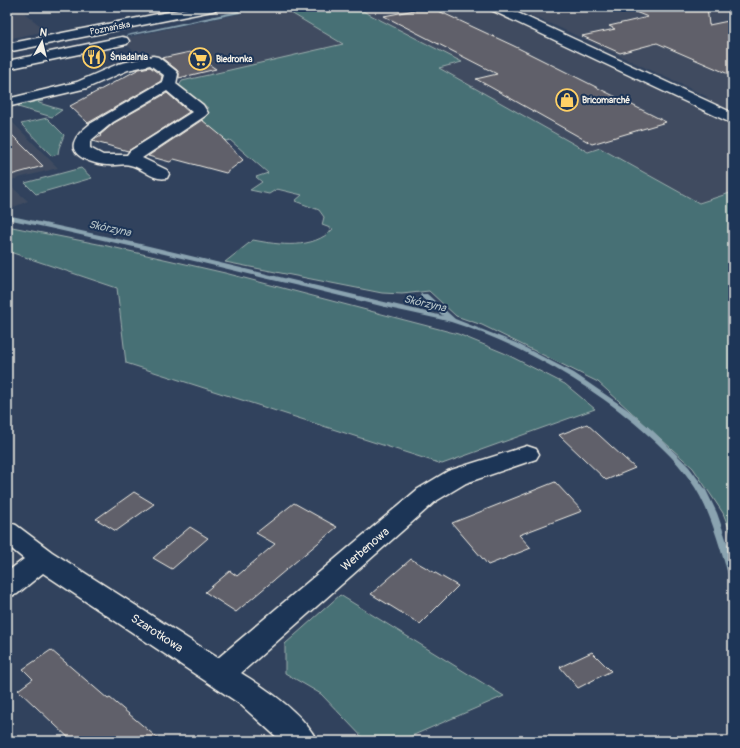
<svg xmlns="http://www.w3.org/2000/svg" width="740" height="748" font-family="Pangolin,sans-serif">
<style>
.built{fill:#3f4b61}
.green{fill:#476f74;stroke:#9eb0ae}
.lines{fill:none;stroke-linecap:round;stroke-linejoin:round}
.stream{fill:#8aa3b0;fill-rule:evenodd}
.building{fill:#60606a;stroke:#f4f1e8}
.minor-casing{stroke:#f4f1e8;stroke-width:3}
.minor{fill:#1d3557;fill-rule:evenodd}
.labels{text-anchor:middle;stroke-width:4;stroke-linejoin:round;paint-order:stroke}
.far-street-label{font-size:9px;fill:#f4f1e8;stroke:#1d3557}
.far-poi-label{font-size:9px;font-weight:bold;fill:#f4f1e8;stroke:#1d3557;text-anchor:start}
.water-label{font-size:11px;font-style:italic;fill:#b6c4c7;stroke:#1d3557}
.near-street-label{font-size:12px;fill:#f4f1e8;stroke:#1d3557}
</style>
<rect width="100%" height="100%" fill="#31425d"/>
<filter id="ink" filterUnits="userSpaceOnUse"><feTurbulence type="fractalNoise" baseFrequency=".025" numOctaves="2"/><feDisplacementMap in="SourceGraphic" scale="8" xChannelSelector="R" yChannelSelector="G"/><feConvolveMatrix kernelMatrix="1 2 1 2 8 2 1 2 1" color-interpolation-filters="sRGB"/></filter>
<g filter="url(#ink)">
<g class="built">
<polygon points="272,7 281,7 344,44 182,81 185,77 170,80 119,39"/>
<polygon points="355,7 486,7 733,125 733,192 700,203 600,148 588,152 439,68 462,63"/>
<polygon points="511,7 733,7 733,113 703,99 708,97 560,28"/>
<polygon points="23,12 47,31 7,39 7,15"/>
<polygon points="7,117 58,168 7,181"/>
<polygon points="7,183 28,201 7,210"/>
</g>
<g class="green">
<path d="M281,7H355L462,62L439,68L588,152L600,148L699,203L733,192V538L723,513L693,468L598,382L482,325L456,316L429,291L402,294L382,293L225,262L253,240C279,245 313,250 333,229L322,225L324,217L319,210L295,201L302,195L277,189L269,194L250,190L262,182L256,177L268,173L230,140L226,141L201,119L207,112L208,108L179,86L182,81L343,44Z"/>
<polygon points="40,98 43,101 38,102 39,103 62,110 52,117 18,107 21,102"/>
<polygon points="47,118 64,135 59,148 58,154 52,156 21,124"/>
<polygon points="81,168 92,178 36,194 25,183"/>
<polygon points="7,226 103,245 225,273 458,334 504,353 565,384 595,409 442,464 126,363 117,288 7,251"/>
<polygon points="340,595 504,696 400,741 366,741 321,694 285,673 285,644"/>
</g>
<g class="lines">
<g class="stream">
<polygon points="258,7 265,7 256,10 254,9"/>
<polygon points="238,11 240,12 240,13 128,36 126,35"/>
<path d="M7,215L132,242L443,316L420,296L421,294H427L455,319L516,343L574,373L628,410L652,430L689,467L706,490L717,513L733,559V578L729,577L728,574C718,542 710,508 690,480C675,458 653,439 633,422C584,381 513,341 451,322C432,317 412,313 393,309C354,299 316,290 277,281C187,259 97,238 7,219Z"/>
</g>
</g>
<g class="building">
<polygon points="430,7 514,46 666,122 592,144 476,79 497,74 384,16"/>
<polygon points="625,7 707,7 709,25 733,20 733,76 657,43 620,53 582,36 615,29 609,26 648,17 625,8"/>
<polygon points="190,52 216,69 179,78 179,73 177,70 162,58"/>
<polygon points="150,67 162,76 161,81 88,123 70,106 139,69"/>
<polygon points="167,93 189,112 128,151 92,141 101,136 100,135 114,123"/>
<polygon points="202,120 224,138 223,139 243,160 226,173 174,159 170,162 148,156"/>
<polygon points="7,130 43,166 7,176"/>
<polygon points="587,424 635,468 606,480 559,435"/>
<polygon points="555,482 582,511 519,535 531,548 488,565 452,523"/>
<polygon points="134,492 154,504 116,531 96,519"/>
<polygon points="294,503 337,527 236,612 205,592 230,571 237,576 275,544 256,533"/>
<polygon points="190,527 208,538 172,569 153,558"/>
<polygon points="411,559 458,586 420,624 371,594"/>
<polygon points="51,650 108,699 110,698 161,741 72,741 18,690 33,679 23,669"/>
<polygon points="592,652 611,671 578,688 560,667"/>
</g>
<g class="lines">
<g class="minor-casing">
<g id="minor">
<polygon points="193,7 218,7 216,10 212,11 7,52 7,44"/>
<polygon points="489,7 505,7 733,113 733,124 491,10"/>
<polygon points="122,37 127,38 129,41 127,44 7,69 7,61"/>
<path d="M153,56L158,57L176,71L178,74L176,84L203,105L208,113L205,116L142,158L167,170L169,174L167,178C152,181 144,168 130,165C124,163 115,166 109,165C98,165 70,158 74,143C76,135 84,129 90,124L162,82L164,75L150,65L128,70L87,88L7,107V99L77,82L118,64ZM167,91L192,112L130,151L127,155H103L90,148V141L113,122Z"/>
<path d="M527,446L536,449L539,454L536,459L466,483L436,501L241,673C267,689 304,714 317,741H281L240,704L43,573L17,594L7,597V572L24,559L7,545V522L16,525L52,552L218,658L418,489L448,471Z"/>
</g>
</g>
<use href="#minor" class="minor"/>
</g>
</g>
<defs>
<g id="restaurant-ring" transform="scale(1.15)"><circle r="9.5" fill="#1d3557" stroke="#ffd166" stroke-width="1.5"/><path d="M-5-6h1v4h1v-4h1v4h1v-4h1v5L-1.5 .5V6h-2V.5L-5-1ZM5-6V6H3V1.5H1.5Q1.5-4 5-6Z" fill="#ffd166"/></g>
<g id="supermarket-ring" transform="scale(1.15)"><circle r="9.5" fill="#1d3557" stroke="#ffd166" stroke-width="1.5"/><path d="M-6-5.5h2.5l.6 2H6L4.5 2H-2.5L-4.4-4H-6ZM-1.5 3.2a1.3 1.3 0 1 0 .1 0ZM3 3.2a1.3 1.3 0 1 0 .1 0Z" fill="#ffd166"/></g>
<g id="shop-ring" transform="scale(1.15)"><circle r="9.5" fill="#1d3557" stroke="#ffd166" stroke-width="1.5"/><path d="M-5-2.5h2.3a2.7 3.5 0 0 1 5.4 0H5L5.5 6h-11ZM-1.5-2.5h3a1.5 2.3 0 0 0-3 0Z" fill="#ffd166"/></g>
</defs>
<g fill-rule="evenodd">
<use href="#restaurant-ring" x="94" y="57"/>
<use href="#supermarket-ring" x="200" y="59"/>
<use href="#shop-ring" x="567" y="100"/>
</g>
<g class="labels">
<g class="far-street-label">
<text transform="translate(110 28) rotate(-11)" y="3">Poznańska</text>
</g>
<g class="far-poi-label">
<text x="110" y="60">Śniadalnia</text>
<text x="216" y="62">Biedronka</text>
<text x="582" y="103">Bricomarché</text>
</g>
<g class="water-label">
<text transform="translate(110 228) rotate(12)" y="4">Skórzyna</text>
<text transform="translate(425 303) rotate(13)" y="4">Skórzyna</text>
</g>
<g class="near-street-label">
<text transform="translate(365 549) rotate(-41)" y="4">Werbenowa</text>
<text transform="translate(157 633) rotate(33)" y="4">Szarotkowa</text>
</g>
</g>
<rect width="740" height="748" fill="none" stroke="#1d3557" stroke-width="24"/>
<rect x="12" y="12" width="716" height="724" fill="none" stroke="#f4f1e8" stroke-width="1.5" filter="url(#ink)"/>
<g transform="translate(42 42) rotate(8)" stroke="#1d3557" stroke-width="3" paint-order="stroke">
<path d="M0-3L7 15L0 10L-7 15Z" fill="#f4f1e8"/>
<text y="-6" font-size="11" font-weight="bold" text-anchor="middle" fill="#f4f1e8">N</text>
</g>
</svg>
